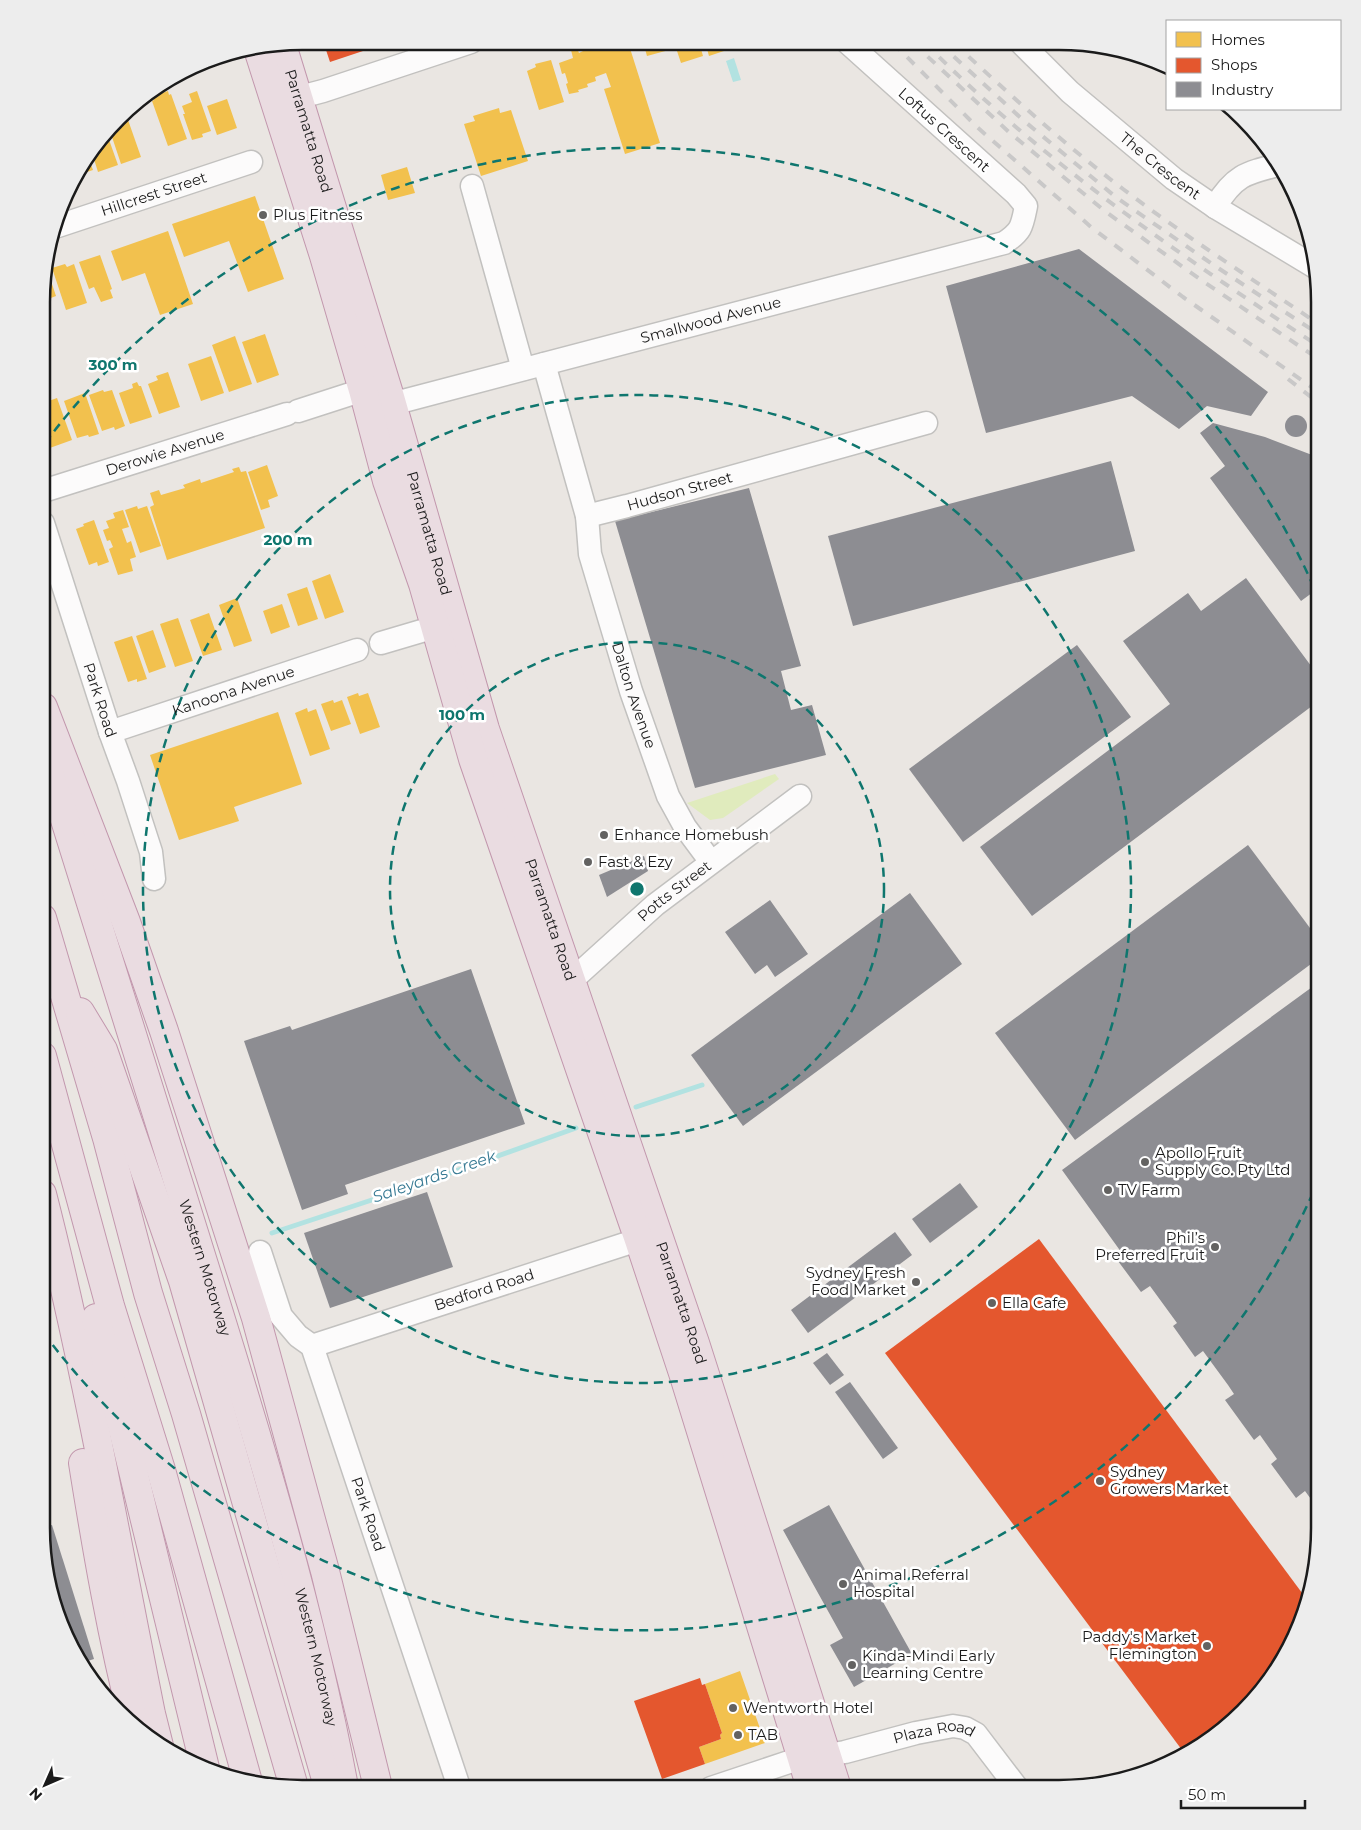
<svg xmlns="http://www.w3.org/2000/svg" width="1361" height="1830" font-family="Montserrat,sans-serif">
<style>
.grass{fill:#e0ebbd}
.water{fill:#b2e2e1}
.homes{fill:#f2c14e}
.shops{fill:#e4572e}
.industry{fill:#8d8d92}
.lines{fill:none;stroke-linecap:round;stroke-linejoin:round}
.stream{stroke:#b2e2e1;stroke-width:5}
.minor-casing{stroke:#c2c1bf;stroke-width:25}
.highway-casing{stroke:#c297ad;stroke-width:30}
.minor{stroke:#fcfbfb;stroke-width:22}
.highway{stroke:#eadce1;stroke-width:28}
.rail{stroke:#c9c8c8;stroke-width:4;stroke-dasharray:10 10;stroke-linecap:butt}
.ring{fill:none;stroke:#0f766e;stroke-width:2.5;stroke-dasharray:9 6}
.poi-dot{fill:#636261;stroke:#fff;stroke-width:2}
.labels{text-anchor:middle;stroke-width:5;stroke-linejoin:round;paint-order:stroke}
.street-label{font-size:15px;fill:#1b1b1b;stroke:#fff}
.poi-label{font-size:15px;fill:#1b1b1b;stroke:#fff;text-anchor:start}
.water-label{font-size:16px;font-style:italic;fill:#367993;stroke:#fff}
.rim{fill:none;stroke:#1b1b1b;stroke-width:2.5}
.centre{fill:#0f766e;stroke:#fff;stroke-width:2.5}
.ring-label{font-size:15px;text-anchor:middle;font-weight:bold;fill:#0f766e;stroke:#fff;stroke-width:5;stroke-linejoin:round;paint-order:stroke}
</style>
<rect width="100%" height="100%" fill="#eae6e2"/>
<polygon class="grass" points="775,774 779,779 723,818 710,820 687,803"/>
<polygon class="water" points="734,58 741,80 733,82 726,61"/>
<g class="homes">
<polygon points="612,42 628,42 660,143 625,154 604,89 611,87 606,73 595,77 596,81 587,84 588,87 578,90 579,92 569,94 566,84 568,83 565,73 562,74 559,63 573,58 571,50 577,48 579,53 583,51 582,48 600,43 601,46"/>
<polygon points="643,42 666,42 669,50 647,56"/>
<polygon points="674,42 699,42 703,56 681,63"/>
<polygon points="705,42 735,42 736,47 709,56"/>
<polygon points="551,60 564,102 539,110 527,71 536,67 535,64"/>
<polygon points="168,91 169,95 171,94 187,139 168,146 152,101 154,100 153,96"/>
<polygon points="197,91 211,131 202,134 203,137 192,140 183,114 185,114 182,106 192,102 189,94"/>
<polygon points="227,99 237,128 217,135 207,106"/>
<polygon points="499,108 500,113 511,110 528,161 481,176 464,124 475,121 473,116"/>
<polygon points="127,117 141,157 121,164 110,131 119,120"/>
<polygon points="107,134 118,165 98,172 92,153"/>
<polygon points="88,157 93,170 75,176 76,172"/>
<polygon points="407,167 415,193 388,200 381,175"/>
<polygon points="255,196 284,279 248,292 229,241 184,257 172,224"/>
<polygon points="168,231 193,304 160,315 145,273 122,281 111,251"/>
<polygon points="100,255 112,289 110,290 113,298 101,302 94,287 89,289 79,262"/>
<polygon points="65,264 67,267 74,264 87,303 66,310 52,268"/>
<polygon points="48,272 56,296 43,301 44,273"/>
<polygon points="265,334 279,375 257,383 242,342"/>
<polygon points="235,336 252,384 229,392 212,345"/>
<polygon points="211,356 224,393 201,401 188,364"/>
<polygon points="168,372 180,407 159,414 148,384 158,380 156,376"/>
<polygon points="137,382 139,386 141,386 152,417 130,424 119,393 133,388 132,384"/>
<polygon points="103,390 104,392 112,390 125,426 115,430 114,427 102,431 89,395"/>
<polygon points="85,393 99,434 89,437 88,435 77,438 64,401"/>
<polygon points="57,398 72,440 47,449 43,436 43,403"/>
<polygon points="267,465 278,496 268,500 270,507 261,510 248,472"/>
<polygon points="239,467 241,472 246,471 265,528 167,560 150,507 154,505 150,493 159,490 161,495 185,488 183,485 200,479 201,483 234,472 232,469"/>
<polygon points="137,506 138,509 147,506 161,546 140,553 125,510"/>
<polygon points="123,510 129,527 122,529 127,543 131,541 136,557 130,559 133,571 118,575 109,549 113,547 110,540 107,541 103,530 109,528 106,521 115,518 113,513"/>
<polygon points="94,520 109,562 98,566 97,562 89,565 76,529 84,526 83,524"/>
<polygon points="330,574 344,612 325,619 312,581"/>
<polygon points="307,587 318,619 298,626 287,594"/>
<polygon points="237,598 252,641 234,647 219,605"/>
<polygon points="282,604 290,627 271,634 263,611"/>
<polygon points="209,613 222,650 203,656 190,620"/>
<polygon points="178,618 193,661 175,667 160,624"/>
<polygon points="153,630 166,667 149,673 136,636"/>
<polygon points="132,636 147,679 137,682 137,679 128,682 114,642"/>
<polygon points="358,693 359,696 368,693 380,727 360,734 347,697"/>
<polygon points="333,700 334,703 342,700 351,724 331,731 321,704"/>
<polygon points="307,708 308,712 316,709 330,749 310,756 295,713"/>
<polygon points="278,712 302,784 234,807 239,821 179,840 150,755"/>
<polygon points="740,1671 765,1743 705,1764 699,1747 721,1739 720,1735 722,1733 705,1684"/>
</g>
<g class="shops">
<polygon points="323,41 390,42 330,62"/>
<polygon points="1039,1239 1308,1601 1306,1612 1276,1673 1231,1724 1185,1754 885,1353"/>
<polygon points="700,1678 702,1685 705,1684 722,1733 720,1735 721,1739 699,1747 705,1764 662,1779 634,1701"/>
</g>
<g class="industry">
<polygon points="1079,249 1268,392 1251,416 1207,406 1179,429 1132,396 986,433 946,286"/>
<circle cx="1296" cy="426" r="11"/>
<polygon points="1213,423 1265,437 1320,458 1320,587 1301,601 1210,478 1225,466 1200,433"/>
<polygon points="1111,461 1135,551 853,626 828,536"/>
<polygon points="749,488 801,666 781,671 791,710 812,705 826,755 695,788 615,521"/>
<polygon points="1246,578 1320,678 1320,700 1032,916 980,847 1170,704 1123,641 1188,593 1201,611"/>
<polygon points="1077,645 1131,717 963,842 909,769"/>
<polygon points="1248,845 1319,940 1319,958 1075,1140 995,1033"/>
<polygon points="644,856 648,871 607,897 599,875"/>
<polygon points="910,893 962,964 743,1126 691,1055"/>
<polygon points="770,900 808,954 775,977 767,965 755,974 725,932"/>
<polygon points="471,969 525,1124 345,1185 348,1194 302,1210 244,1041 290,1026 292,1030"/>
<polygon points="1319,982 1319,1510 1305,1491 1296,1498 1271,1464 1277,1459 1260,1435 1254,1440 1225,1400 1234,1394 1228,1385 1203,1351 1195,1357 1173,1326 1177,1323 1150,1286 1141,1292 1118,1261 1124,1256 1062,1170"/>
<polygon points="960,1183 978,1207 930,1243 912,1219"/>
<polygon points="427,1192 453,1267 330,1308 304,1233"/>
<polygon points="895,1232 912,1255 808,1333 791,1310"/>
<polygon points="827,1353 844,1375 830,1385 813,1363"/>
<polygon points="850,1382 898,1448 883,1459 835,1392"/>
<polygon points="829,1505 912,1654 854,1687 830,1645 843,1638 783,1530"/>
<polygon points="52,1525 94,1659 81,1663 68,1643 50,1595 41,1528"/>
</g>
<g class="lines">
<g class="stream">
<polyline points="1314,638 1320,634"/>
<polyline points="636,1107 702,1085"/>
<polyline points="272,1233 408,1188 576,1128"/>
<polyline points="42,1309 47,1307"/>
</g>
<g class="minor-casing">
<g id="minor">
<path id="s1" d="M1021,43L1070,92L1174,179L1215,207L1315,267"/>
<polyline points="281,102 323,91 471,42"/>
<polyline points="472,186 523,369"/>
<path d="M1215,207C1234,176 1245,173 1278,165"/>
<path id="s2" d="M58,226L251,162"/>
<path id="s3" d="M544,364L587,516L590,554L631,691L668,796L685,827L711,862"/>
<path id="s4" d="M298,411L363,390L403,401L407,400L1004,243C1022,231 1022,226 1026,206L1016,194L848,43"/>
<path id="s5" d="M43,491L287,414"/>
<path id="s6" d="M587,516L627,506L926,423"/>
<path id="s7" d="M43,523L110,732L128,781L151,852L154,879"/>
<polyline points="381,643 452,622"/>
<path id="s8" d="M110,732L357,650"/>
<path id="s9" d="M557,986L571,981L655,905L800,796"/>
<path id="s10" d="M260,1252L281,1316L298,1336L312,1346L459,1787"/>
<path id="s11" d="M312,1346L656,1234"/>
<path id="s12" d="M711,1788L789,1762L845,1752L916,1733L953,1726L965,1728L976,1734L1018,1789"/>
</g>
</g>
<g class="highway-casing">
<g id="highway">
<path id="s13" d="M282,45L390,397L485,729L695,1343L837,1788"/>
<polyline points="258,49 324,256 363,390 387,481 423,584 473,759 639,1240 684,1376 811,1788"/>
<polyline points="43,707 126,922 164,1031 256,1318 325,1571 378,1787"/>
<path id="s14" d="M48,771L61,807C104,949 149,1091 194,1233C251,1415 309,1598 344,1787"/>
<polyline points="42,918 107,1138 148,1293 186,1414 294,1787"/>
<polyline points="80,1012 103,1050 183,1281 326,1779"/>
<polyline points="42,1056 110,1306 161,1470 248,1782"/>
<path d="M42,1194C86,1366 116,1540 151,1714L159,1746"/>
<polyline points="96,1318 205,1768"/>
<path d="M83,1463C97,1551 112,1638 134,1724"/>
</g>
</g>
<use href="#minor" class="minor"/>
<use href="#highway" class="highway"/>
<g class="rail">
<polyline points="893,43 977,127 1091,227 1183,297 1320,393"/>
<polyline points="913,43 1010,133 1106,212 1204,282 1320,360"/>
<path d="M925,43C1043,162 1181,256 1320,347"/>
<polyline points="939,43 1023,120 1117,198 1215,266 1320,335"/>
<path d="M954,43C1009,94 1064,144 1123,189C1186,237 1254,280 1320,325"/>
<polyline points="1288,379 1320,404"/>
</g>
</g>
<g class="ring">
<circle cx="637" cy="889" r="247"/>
<circle cx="637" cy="889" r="494"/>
<path d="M1319 1179A741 741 0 0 1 45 1335M45 443A741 741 0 0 1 1319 599"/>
</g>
<g class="poi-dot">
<circle cx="263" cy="215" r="5"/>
<circle cx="604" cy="835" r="5"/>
<circle cx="588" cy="862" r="5"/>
<circle cx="1145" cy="1162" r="5"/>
<circle cx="1108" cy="1190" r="5"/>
<circle cx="1215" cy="1247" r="5"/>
<circle cx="916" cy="1282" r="5"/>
<circle cx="992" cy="1303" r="5"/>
<circle cx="1100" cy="1481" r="5"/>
<circle cx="843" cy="1584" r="5"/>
<circle cx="1207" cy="1646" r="5"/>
<circle cx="852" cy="1665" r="5"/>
<circle cx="733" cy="1708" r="5"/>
<circle cx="738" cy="1735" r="5"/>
</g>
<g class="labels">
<g class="street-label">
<text dy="5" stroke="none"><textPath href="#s13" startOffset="90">Parramatta Road</textPath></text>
<text transform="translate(944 130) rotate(42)" y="5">Loftus Crescent</text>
<text dy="5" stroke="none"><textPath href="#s1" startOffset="186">The Crescent</textPath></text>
<text dy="5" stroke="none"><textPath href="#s2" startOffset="101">Hillcrest Street</textPath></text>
<text dy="5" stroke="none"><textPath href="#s4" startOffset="428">Smallwood Avenue</textPath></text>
<text dy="5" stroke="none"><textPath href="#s5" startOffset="128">Derowie Avenue</textPath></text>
<text dy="5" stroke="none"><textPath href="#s6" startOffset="96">Hudson Street</textPath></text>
<text dy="5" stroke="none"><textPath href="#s13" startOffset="510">Parramatta Road</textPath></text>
<text dy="5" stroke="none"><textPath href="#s8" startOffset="130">Kanoona Avenue</textPath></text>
<text dy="5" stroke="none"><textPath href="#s3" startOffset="344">Dalton Avenue</textPath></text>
<text dy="5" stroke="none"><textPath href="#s7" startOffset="186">Park Road</textPath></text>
<text dy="5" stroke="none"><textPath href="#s9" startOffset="152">Potts Street</textPath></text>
<text dy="5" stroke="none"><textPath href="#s13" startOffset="915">Parramatta Road</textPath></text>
<text dy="5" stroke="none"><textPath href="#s14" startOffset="521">Western Motorway</textPath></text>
<text dy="5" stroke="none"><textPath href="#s11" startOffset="181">Bedford Road</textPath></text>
<text dy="5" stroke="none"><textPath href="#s13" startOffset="1320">Parramatta Road</textPath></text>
<text dy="5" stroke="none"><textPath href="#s10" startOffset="288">Park Road</textPath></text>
<text dy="5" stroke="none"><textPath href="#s14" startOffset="926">Western Motorway</textPath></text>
<text dy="5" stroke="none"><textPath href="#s12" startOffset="231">Plaza Road</textPath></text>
</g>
<g class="poi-label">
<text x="273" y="220">Plus Fitness</text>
<text x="614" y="840">Enhance Homebush</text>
<text x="598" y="867">Fast &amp; Ezy</text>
<text x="1155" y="1158">Apollo Fruit<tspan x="1155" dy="17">Supply Co. Pty Ltd</tspan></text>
<text x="1118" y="1195">TV Farm</text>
<text x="1205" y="1243" text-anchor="end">Phil’s<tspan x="1205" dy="17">Preferred Fruit</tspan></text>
<text x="906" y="1278" text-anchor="end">Sydney Fresh<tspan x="906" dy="17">Food Market</tspan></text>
<text x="1002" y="1308">Ella Cafe</text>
<text x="1110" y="1477">Sydney<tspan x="1110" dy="17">Growers Market</tspan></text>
<text x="853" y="1580">Animal Referral<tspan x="853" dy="17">Hospital</tspan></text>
<text x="1197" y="1642" text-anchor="end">Paddy's Market<tspan x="1197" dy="17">Flemington</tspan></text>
<text x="862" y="1661">Kinda-Mindi Early<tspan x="862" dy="17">Learning Centre</tspan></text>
<text x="743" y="1713">Wentworth Hotel</text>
<text x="748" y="1740">TAB</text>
</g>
<g class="water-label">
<text transform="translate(434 1176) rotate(-19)" y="6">Saleyards Creek</text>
</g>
</g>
<path d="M0 0H1361V1830H0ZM302 50H1059A252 252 0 0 1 1311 302V1528A252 252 0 0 1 1059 1780H302A252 252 0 0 1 50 1528V302A252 252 0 0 1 302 50Z" fill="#ededed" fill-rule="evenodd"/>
<path class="rim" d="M302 50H1059A252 252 0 0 1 1311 302V1528A252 252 0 0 1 1059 1780H302A252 252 0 0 1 50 1528V302A252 252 0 0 1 302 50Z"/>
<circle cx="637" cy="889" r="8" class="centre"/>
<g class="ring-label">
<text x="113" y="370">300 m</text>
<text x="288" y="545">200 m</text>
<text x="462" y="720">100 m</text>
</g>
<rect x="1166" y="20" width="175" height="90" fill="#ffffff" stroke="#a4a4a4"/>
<rect x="1176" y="32" width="25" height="15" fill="#f2c14e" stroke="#a4a4a4"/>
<text x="1211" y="45" font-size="15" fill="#1b1b1b">Homes</text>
<rect x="1176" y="58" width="25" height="15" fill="#e4572e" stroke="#a4a4a4"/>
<text x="1211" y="70" font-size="15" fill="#1b1b1b">Shops</text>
<rect x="1176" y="82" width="25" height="15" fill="#8d8d92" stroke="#a4a4a4"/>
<text x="1211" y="95" font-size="15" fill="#1b1b1b">Industry</text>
<g transform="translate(45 1785) rotate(225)" stroke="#ffffff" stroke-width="4" paint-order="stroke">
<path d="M0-4L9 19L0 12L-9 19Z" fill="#1b1b1b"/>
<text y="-8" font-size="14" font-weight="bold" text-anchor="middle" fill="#1b1b1b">N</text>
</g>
<path d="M1181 1800v8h124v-8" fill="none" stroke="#1b1b1b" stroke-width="2.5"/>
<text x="1188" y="1800" font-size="15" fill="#1b1b1b" stroke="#ffffff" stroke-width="4" paint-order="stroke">50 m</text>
</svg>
